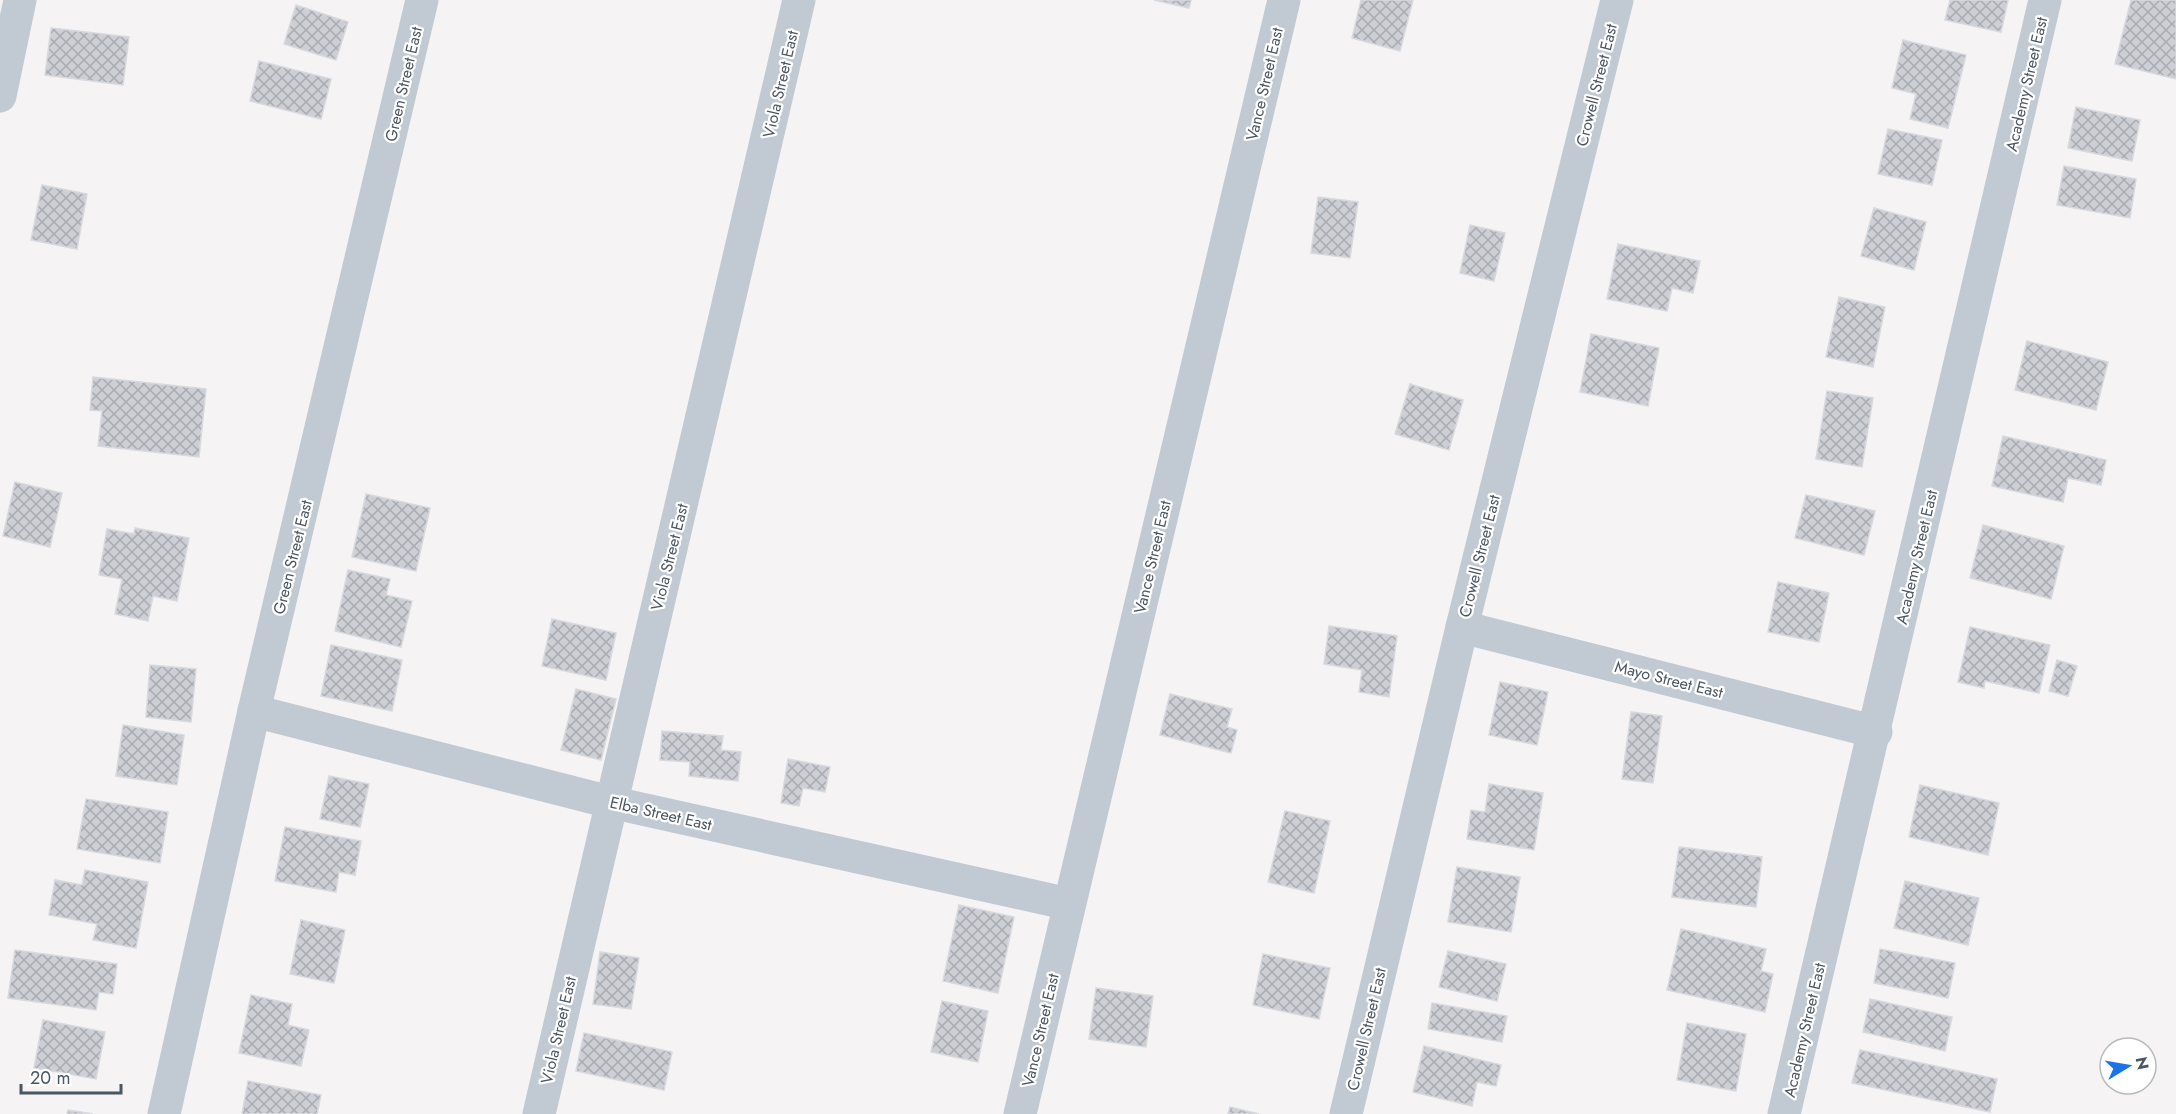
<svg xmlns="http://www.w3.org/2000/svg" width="2176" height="1114" font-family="Jost,sans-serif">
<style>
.building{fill:url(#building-cross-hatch);stroke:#d7d9de;stroke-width:1.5}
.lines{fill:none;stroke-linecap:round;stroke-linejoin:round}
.minor{stroke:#c1cad2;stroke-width:33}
.labels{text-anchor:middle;stroke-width:4.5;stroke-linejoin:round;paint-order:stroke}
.street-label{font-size:16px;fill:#4a5661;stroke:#fff}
</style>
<defs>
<pattern id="building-cross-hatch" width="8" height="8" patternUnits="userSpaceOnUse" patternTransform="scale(1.5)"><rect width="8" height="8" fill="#cdcfd5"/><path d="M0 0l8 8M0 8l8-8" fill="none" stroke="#a8abb0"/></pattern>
</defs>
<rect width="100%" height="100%" fill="#f5f3f3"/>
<g class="building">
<polygon points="1154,0 1191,0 1189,8"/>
<polygon points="1361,0 1413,0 1400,51 1352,38"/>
<polygon points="1950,0 2008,0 2001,32 1945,20"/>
<polygon points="2131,0 2176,0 2176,79 2115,64"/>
<polygon points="296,5 348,22 336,60 284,44"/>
<polygon points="51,28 129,37 123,85 45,75"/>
<polygon points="1903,40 1966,55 1948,128 1910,119 1916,94 1892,88"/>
<polygon points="259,61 331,79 321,119 250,101"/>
<polygon points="2076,107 2140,120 2132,161 2068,148"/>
<polygon points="1888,129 1942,140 1932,185 1878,174"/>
<polygon points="2064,166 2136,179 2130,218 2057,205"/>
<polygon points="42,185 87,194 77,249 31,240"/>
<polygon points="1318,197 1358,202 1350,258 1311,253"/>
<polygon points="1874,208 1926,222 1914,270 1861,256"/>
<polygon points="1470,225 1505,233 1494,281 1460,273"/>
<polygon points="1618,244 1700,261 1693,293 1672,288 1667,311 1607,299"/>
<polygon points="1839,297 1885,307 1873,367 1826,357"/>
<polygon points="1591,334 1659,348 1648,406 1580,392"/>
<polygon points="2027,341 2108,362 2096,410 2015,390"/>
<polygon points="93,377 206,389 199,457 98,446 102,411 90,410"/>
<polygon points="1410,384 1463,400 1449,450 1395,434"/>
<polygon points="1827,391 1873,398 1862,467 1816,459"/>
<polygon points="2003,436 2106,460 2101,485 2068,478 2063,502 1992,486"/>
<polygon points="15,482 62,493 50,547 3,536"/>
<polygon points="366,494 430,508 416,571 352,557"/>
<polygon points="1806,495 1875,511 1864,555 1795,538"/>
<polygon points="1983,525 2064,546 2051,599 1970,578"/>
<polygon points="135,528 189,538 177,601 153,596 148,621 115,614 122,579 99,575 107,529 134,534"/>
<polygon points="348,570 390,579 386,595 412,601 401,647 335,631"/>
<polygon points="1778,582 1829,593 1819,642 1768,632"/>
<polygon points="552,619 616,633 606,680 542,666"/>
<polygon points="1329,626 1397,636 1389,697 1359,692 1362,670 1324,664"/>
<polygon points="1970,627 2050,645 2039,693 1985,681 1984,688 1958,682"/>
<polygon points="331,645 402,660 392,711 321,696"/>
<polygon points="2057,660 2077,666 2068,696 2049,691"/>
<polygon points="150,665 196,669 191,722 146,717"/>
<polygon points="1500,682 1548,692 1537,745 1489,735"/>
<polygon points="576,689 616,699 601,760 561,750"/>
<polygon points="1170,694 1232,709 1227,727 1237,730 1231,753 1160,735"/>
<polygon points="1631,712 1662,716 1653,783 1622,779"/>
<polygon points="123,725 184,735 177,785 116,776"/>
<polygon points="662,731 723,736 721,750 741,752 738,781 689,776 690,762 660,760"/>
<polygon points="788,759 830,767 825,792 803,788 799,806 781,803"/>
<polygon points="329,776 369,784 360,827 320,819"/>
<polygon points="1489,784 1543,793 1534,850 1467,839 1471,810 1485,812"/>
<polygon points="1920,785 1999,803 1988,855 1909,837"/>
<polygon points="86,799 168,812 160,863 77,849"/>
<polygon points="1285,811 1330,821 1314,893 1268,882"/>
<polygon points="285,827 361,841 355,875 339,872 336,892 275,881"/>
<polygon points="1679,847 1762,857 1756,907 1672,897"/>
<polygon points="1457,867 1520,877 1511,932 1448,922"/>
<polygon points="85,870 148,882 136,948 93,940 97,924 49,915 55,880 82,885"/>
<polygon points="1905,881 1979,898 1968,945 1894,928"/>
<polygon points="959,905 1014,917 998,993 943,981"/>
<polygon points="301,920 345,930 334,983 290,974"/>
<polygon points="1681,929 1766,949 1761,971 1773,974 1765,1012 1667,990"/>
<polygon points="1880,949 1955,963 1948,998 1874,983"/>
<polygon points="15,950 117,964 113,994 99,992 96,1010 8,998"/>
<polygon points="1448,951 1506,964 1497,1001 1439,987"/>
<polygon points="600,952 639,958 631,1009 593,1004"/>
<polygon points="1263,954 1330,968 1319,1019 1253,1005"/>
<polygon points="1096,988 1153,996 1146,1047 1089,1039"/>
<polygon points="251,995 292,1004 288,1025 309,1030 301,1066 239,1053"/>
<polygon points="1870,999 1952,1017 1945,1051 1863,1032"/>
<polygon points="942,1001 988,1011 978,1062 931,1052"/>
<polygon points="1432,1003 1507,1016 1502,1042 1428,1029"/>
<polygon points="43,1020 105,1032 96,1079 34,1068"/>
<polygon points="1687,1023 1746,1034 1736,1091 1677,1080"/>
<polygon points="584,1033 672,1052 664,1090 576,1071"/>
<polygon points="1424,1046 1501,1065 1496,1086 1477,1082 1472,1106 1413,1092"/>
<polygon points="1860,1050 1997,1079 1990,1112 1852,1083"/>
<polygon points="248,1081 321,1095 317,1114 242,1114"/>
<polygon points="1230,1107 1259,1114 1228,1114"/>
<polygon points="68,1110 93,1114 67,1114"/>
</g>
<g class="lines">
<g class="minor">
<polyline points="0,96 20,0"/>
<polyline points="1462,627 1876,732"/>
<polyline points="254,711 610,802 1069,904"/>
<polyline points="164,1114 254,711 422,0"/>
<polyline points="539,1114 799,0"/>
<polyline points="1020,1114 1284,0"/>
<polyline points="1346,1114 1462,627 1617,0"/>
<polyline points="1784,1114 2045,0"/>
</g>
</g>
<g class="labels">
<g class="street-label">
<text transform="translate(403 84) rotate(-77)" y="6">Green Street East</text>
<text transform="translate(780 84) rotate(-77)" y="6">Viola Street East</text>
<text transform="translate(1264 84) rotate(-77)" y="6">Vance Street East</text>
<text transform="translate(2026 84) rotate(-77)" y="6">Academy Street East</text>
<text transform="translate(1596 85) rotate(-76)" y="6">Crowell Street East</text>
<text transform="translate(1479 556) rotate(-76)" y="6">Crowell Street East</text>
<text transform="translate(292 557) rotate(-76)" y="6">Green Street East</text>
<text transform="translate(669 557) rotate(-76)" y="6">Viola Street East</text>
<text transform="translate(1152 557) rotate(-77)" y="6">Vance Street East</text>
<text transform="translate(1916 557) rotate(-77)" y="6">Academy Street East</text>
<text transform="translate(1669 679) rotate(14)" y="6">Mayo Street East</text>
<text transform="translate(661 813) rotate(13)" y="6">Elba Street East</text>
<text transform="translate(1366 1029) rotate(-77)" y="6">Crowell Street East</text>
<text transform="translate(558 1030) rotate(-77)" y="6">Viola Street East</text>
<text transform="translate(1040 1030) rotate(-77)" y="6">Vance Street East</text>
<text transform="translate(1804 1030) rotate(-77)" y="6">Academy Street East</text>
</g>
</g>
<g transform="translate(2128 1066) rotate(79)"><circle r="28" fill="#ffffff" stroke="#b7bbc0" stroke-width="1.5"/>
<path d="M0-4.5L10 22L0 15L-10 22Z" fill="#1a73e8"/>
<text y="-9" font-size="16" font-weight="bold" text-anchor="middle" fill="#4a5661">N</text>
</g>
<path d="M21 1084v9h100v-9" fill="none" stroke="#4a5661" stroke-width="3"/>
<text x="30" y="1084" font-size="18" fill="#4a5661" stroke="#ffffff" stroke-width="4.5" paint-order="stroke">20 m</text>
</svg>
